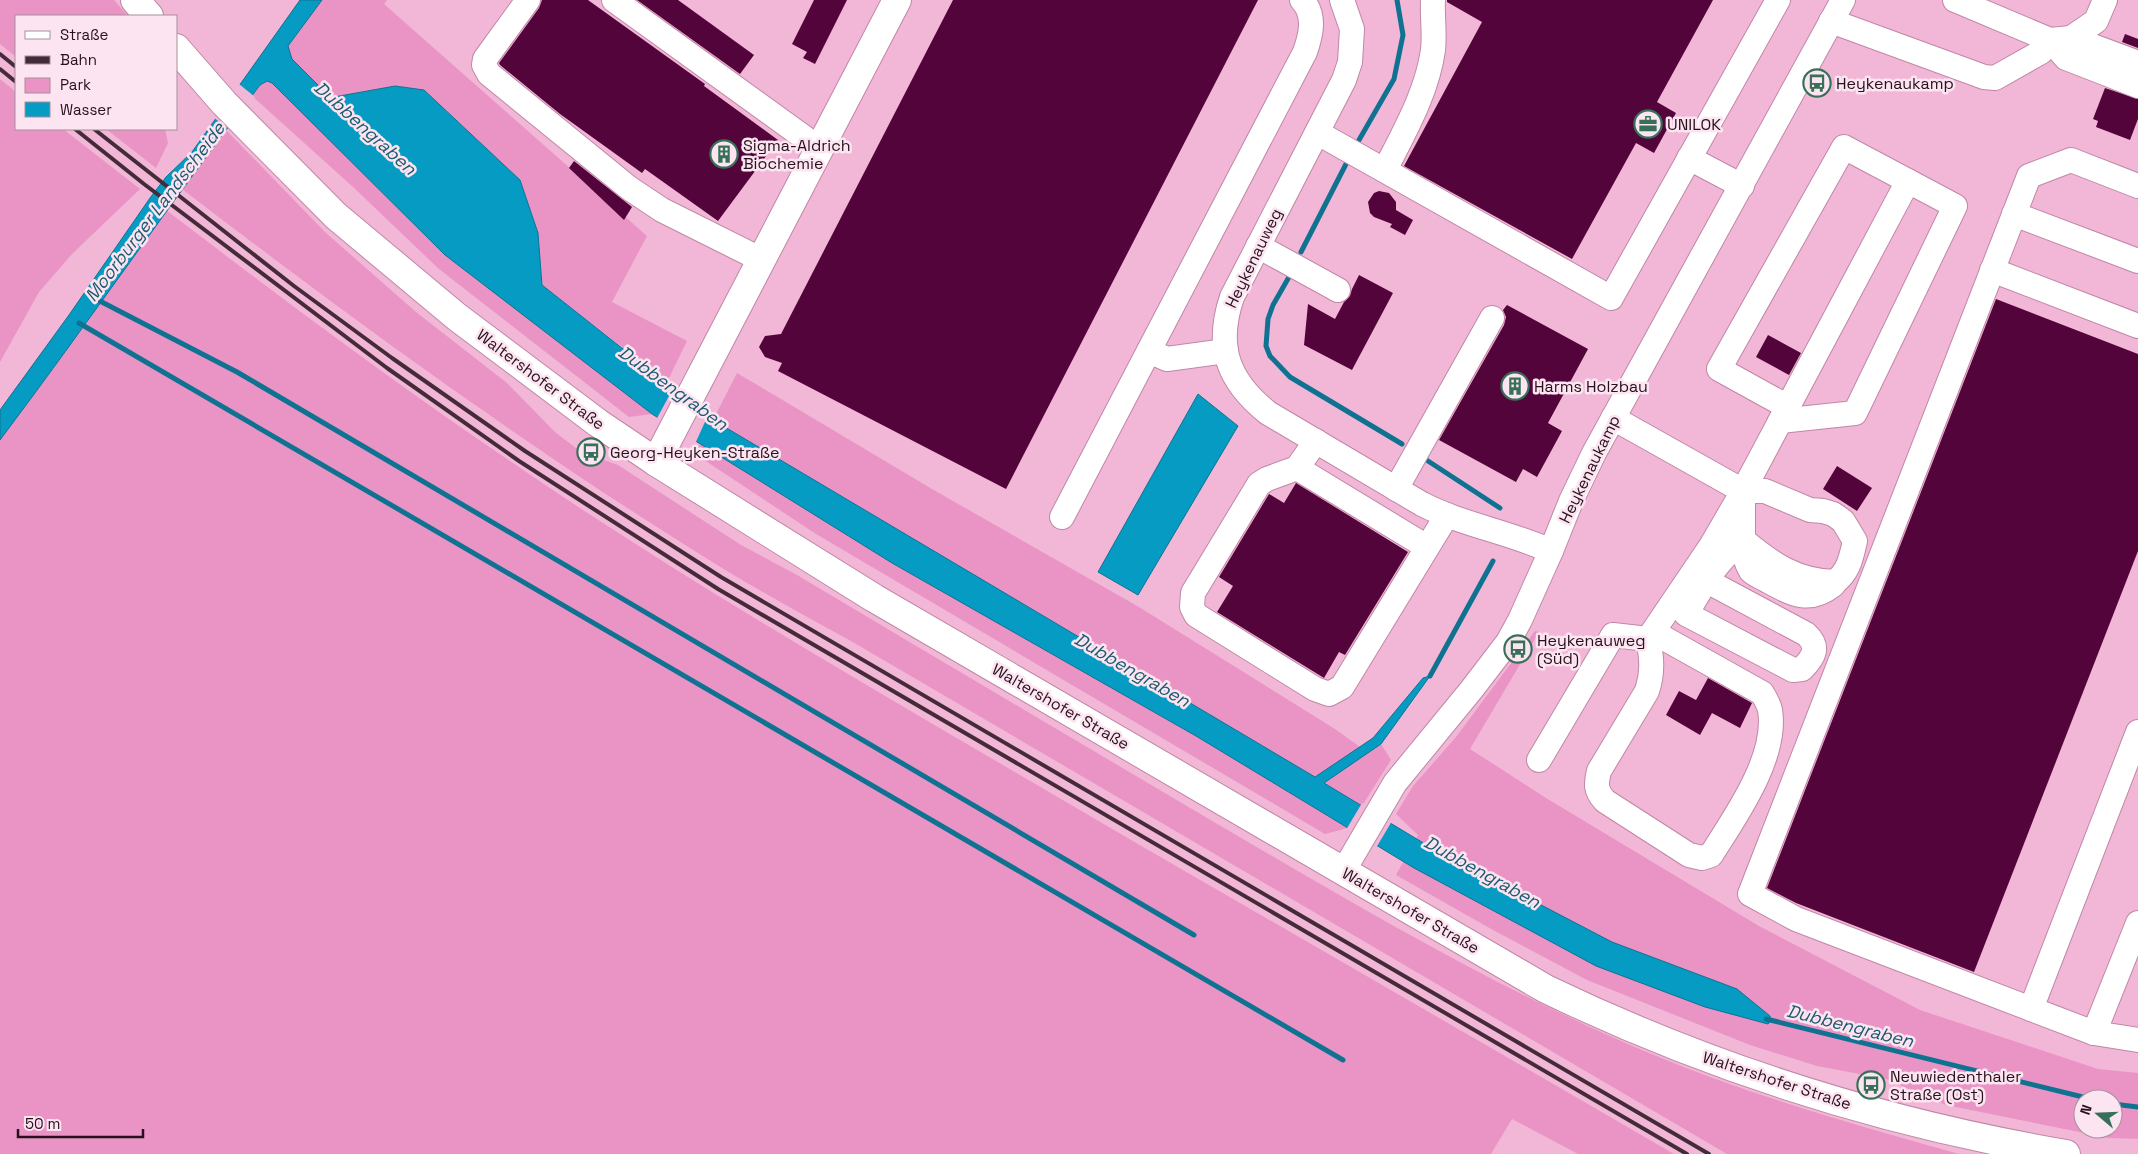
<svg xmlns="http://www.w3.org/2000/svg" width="2138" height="1154" font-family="'Space Grotesk',sans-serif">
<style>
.green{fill:#e994c4;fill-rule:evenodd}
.water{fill:#059bc3;stroke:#0f7291}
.pier{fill:#f2b7d7}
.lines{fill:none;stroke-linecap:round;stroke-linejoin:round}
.stream{stroke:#0f7291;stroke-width:5}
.building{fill:#53043b}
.minor-casing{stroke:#c087a6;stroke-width:26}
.major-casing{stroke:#c087a6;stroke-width:30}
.minor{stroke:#fff;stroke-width:24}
.major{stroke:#fff;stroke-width:28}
.rail{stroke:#452b3a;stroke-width:4}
.labels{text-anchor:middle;stroke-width:5;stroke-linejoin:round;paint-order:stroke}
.poi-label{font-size:16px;fill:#26111d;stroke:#fce4f0;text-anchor:start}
.street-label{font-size:16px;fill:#26111d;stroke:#fce4f0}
.water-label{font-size:18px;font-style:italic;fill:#1b5b71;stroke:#fce4f0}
</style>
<rect width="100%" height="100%" fill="#f2b7d7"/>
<g class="green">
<polygon points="0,0 114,0 128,16 16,16 16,57 0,44"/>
<polygon points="322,0 387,0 384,4 647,236 612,302 687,341 667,382 542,285 538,233 520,180 424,90 395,86 334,97 324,91 291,59 288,46"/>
<polygon points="0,79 16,92 16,129 63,129 140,189 72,254 39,292 0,362"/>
<polygon points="267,81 272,83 445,255 652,414 629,417 439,269 353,187 252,96 260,85"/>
<polygon points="106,129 165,129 168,143 156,168"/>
<path d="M227,131L326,233L416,312L507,383L555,432L581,452L618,465L741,545L797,575C936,658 1075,740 1214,822C1358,906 1500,991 1654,1055C1752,1096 1857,1125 1959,1154H1727L851,641C809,618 767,595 727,571C538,455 358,324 182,189Z"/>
<path d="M166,210C280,297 394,383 513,463C673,573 841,670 1008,768C1230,898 1452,1025 1674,1154H1578L1512,1119L1491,1154H0V440L84,327Z"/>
<polygon points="737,373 932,489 1139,607 1335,729 1360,747 1315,777 713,420"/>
<polygon points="700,444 892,563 1196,736 1348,828 1325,834 816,534 695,454"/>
<path d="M1535,631L1539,632L1470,749L1546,798L1759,926L1920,1010L2098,1069L2138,1073V1139L2109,1138L1946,1105L1886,1079L1817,1066L1750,1045L1587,980L1493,930L1396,875L1418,835L1396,814L1413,786L1456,737ZM2083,1099H2113V1129H2083Z"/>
<polygon points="1381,744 1391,760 1362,806 1324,783"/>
</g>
<g class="water">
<path d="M300,0H322L288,46L292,59L324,91L334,97L395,86L424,90L520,180L538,233L542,285L713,420L1315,777L1373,738L1423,678L1430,676L1381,744L1324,783L1430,847L1612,942L1737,989L1770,1016L1771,1021L1768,1024L1705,1007L1596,966L1414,868L1196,736L892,563L652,414L445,255L272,83L267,81L260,85C171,202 88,323 0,440V410L69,315L150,198L166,177L192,152Z"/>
<polygon points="1198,394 1238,426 1138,595 1098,572"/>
</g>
<g class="pier">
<polygon points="239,84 255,97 230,130 213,117"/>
<polygon points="675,385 709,413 695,444 656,420"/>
<polygon points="1362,803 1392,821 1376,848 1346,830"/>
</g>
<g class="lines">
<g class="stream">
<polyline points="1359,140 1394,79 1403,35 1397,0"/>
<polyline points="1301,252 1346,164"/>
<polyline points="1289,277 1273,305 1268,319 1266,346 1270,356 1290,377 1402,444"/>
<polyline points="96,299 237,372 1194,935"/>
<polyline points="79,323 1343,1060"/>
<polyline points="1425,459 1500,508"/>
<polyline points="1430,676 1493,561"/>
<polyline points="1766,1019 2091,1099"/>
<polyline points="2113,1104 2138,1107"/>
</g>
</g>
<g class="building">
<polygon points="542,0 588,0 705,84 704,86 778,140 718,221 645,169 642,173 560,114 500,65 499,63 539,8"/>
<polygon points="637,0 678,0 754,55 740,74"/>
<polygon points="814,0 847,0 815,64 803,58 807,52 792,44"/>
<polygon points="953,0 1258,0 1006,489 778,371 782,363 765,357 759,347 765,336 781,334"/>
<polygon points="1447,0 1713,0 1657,102 1676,113 1654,153 1636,143 1572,259 1404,166 1482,22 1447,2"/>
<polygon points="2125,34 2138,39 2138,48 2122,42"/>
<polygon points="2105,88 2138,99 2138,119 2130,140 2096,127 2098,121 2093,119"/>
<polygon points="574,161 632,207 624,220 569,168"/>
<polygon points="1379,191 1389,193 1396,202 1396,210 1413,220 1405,235 1390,227 1392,224 1374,217 1370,213 1368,202 1374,193"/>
<polygon points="1359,275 1393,293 1352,370 1304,345 1308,304 1335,319 1344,302 1350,296 1352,289"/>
<polygon points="1996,299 2138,354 2138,551 1974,972 1796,903 1767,888"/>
<polygon points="1507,305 1588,349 1548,423 1562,431 1537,477 1523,469 1516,482 1439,440 1504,325 1506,317 1503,310"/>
<polygon points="1768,335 1801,353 1789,375 1756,357"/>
<polygon points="1837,466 1872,488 1857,511 1823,489"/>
<polygon points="1296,483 1408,552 1345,655 1339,652 1324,678 1217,612 1233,586 1219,577 1269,494 1284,503"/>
<polygon points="1708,678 1752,703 1740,728 1712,713 1700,735 1666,715 1679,691 1696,700"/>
</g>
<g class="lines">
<g class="minor-casing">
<g id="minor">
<polyline points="528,0 485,59 484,65 489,74 629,188 662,210 762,260"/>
<polyline points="614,0 820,149"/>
<path d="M1342,0L1352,29L1350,62L1344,80L1232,297C1215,347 1228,381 1268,413L1422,504C1463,525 1509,532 1551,551"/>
<polyline points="1955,0 2050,40 2066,58 2138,86"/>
<polyline points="1831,21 1984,77 1995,78 2041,52 2050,40 2071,38 2138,63"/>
<polyline points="2071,38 2096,21 2105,0"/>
<polyline points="1318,133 1611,298 1778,0"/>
<polyline points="1689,158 1742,186"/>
<path d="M1385,170C1404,132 1427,93 1433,50C1435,34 1432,16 1433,0"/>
<polyline points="2138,186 2071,160 2029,176 1750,894 1796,919 2094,1033 2138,1040"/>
<polyline points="2014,214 2138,261"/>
<polyline points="1258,246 1338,290"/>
<polyline points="1992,270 2138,326"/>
<polyline points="1149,351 1167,359 1226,351"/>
<polyline points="1613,418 1743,491 1908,181"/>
<polyline points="1780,421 1855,413 1955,206 1844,147 1719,369 1788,407"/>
<polyline points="1316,441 1297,468 1267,479 1259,484 1193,593 1192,607 1196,615 1315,689 1329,694 1342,687 1447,515"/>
<polyline points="1297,468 1427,547"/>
<polyline points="1396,489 1492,318"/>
<path d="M1743,491H1765L1810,510L1823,511L1833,514L1843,521L1855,541C1851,558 1849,571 1835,582C1796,581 1772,564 1743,540Z"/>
<path d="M1062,517L1305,52C1311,35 1316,15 1302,0"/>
<path d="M1743,540C1744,551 1745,562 1751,571C1755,575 1763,578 1768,581C1792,594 1809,604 1833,585"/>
<path d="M1707,581L1806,634C1820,647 1814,657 1802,669L1793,670L1686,614C1704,585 1715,562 1743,540"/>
<path d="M1648,639C1652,658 1653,673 1647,691L1599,771C1596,784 1595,790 1605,801L1689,855L1702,858L1711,855C1735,817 1778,757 1770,710C1769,705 1765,698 1762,693L1653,632"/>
<polyline points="1539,760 1613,635 1648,639 1711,546 1743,491"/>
<polyline points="1344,870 1395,783 1472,689 1508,642 1520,620 1551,551 1571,501 1594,453 1843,0"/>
<polyline points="2031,1009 2138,732"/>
<polyline points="2094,1033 2138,923"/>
</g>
</g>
<g class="major-casing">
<g id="major">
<polyline points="135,0 149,16"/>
<path d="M176,48L224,103L336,216L457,317L598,423L656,462L874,598L1546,989C1712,1069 1884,1123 2066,1154"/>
<polyline points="656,462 897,0"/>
</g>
</g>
<use href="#minor" class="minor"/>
<use href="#major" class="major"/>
<g class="rail">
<polyline points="0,54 16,67"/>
<polyline points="0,69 16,82"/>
<polyline points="75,129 144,184 387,368 519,461 718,589 1687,1154"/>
<polyline points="94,129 294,286 392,358 525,451 721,577 1709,1154"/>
</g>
</g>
<defs>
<g id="bus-ring" transform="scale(1.4375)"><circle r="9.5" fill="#fce4f0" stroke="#367059" stroke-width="1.5"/><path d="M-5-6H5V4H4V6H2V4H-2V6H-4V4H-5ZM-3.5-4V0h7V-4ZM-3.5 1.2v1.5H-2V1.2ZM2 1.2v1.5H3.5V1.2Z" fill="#367059"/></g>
<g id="office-ring" transform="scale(1.4375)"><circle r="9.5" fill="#fce4f0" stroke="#367059" stroke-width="1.5"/><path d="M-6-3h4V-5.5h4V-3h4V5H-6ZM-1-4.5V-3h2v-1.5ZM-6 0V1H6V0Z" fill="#367059"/></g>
<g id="building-ring" transform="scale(1.4375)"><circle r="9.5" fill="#fce4f0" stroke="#367059" stroke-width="1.5"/><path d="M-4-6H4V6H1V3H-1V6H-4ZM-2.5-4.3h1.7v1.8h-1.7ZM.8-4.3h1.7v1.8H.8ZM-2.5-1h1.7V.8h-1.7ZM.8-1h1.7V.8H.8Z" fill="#367059"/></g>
</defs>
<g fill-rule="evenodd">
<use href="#bus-ring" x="1817" y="83"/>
<use href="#office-ring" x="1648" y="124"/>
<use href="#building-ring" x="724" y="154"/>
<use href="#building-ring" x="1515" y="386"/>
<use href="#bus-ring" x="591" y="452"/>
<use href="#bus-ring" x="1518" y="649"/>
<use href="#bus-ring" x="1871" y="1085"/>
</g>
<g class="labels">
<g class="poi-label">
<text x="1836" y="89">Heykenaukamp</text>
<text x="1667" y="130">UNILOK</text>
<text x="743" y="151">Sigma-Aldrich<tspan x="743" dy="18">Biochemie</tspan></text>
<text x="1534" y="392">Harms Holzbau</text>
<text x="610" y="458">Georg-Heyken-Straße</text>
<text x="1537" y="646">Heykenauweg<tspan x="1537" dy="18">(Süd)</tspan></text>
<text x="1890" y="1082">Neuwiedenthaler<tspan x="1890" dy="18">Straße (Ost)</tspan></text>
</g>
<g class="street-label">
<text transform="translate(1253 258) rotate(-64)" y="6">Heykenauweg</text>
<text transform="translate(541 379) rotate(37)" y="6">Waltershofer Straße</text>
<text transform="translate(1589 469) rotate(-64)" y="6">Heykenaukamp</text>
<text transform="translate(1061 706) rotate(30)" y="6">Waltershofer Straße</text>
<text transform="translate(1411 910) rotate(30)" y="6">Waltershofer Straße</text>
<text transform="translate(1777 1080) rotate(18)" y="6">Waltershofer Straße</text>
</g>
<g class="water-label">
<text transform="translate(365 128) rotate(42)" y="6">Dubbengraben</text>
<text transform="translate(155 212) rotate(-53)" y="6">Moorburger Landscheide</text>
<text transform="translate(673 388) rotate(36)" y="6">Dubbengraben</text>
<text transform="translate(1132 670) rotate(30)" y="6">Dubbengraben</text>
<text transform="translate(1482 872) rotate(29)" y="6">Dubbengraben</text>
<text transform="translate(1850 1026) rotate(14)" y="6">Dubbengraben</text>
</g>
</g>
<rect x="15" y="15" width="162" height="115" fill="#fce4f0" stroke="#a6909c"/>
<rect x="25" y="31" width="25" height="8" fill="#ffffff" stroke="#a6909c"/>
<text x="60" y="40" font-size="15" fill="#26111d">Straße</text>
<rect x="25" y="56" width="25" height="8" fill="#452b3a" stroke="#a6909c"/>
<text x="60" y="65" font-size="15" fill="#26111d">Bahn</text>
<rect x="25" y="78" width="25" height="15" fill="#e994c4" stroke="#a6909c"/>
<text x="60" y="90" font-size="15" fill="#26111d">Park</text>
<rect x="25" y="102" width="25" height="15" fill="#059bc3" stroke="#a6909c"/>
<text x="60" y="115" font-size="15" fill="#26111d">Wasser</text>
<g transform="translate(2098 1114) rotate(289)"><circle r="24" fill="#fce4f0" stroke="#a6909c"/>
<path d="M0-4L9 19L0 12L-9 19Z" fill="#367059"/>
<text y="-8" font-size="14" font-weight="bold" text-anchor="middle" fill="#26111d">N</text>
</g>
<path d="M18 1129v8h125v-8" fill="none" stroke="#26111d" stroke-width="2.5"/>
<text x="25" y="1129" font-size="15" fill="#26111d" stroke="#fce4f0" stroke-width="4" paint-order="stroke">50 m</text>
</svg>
